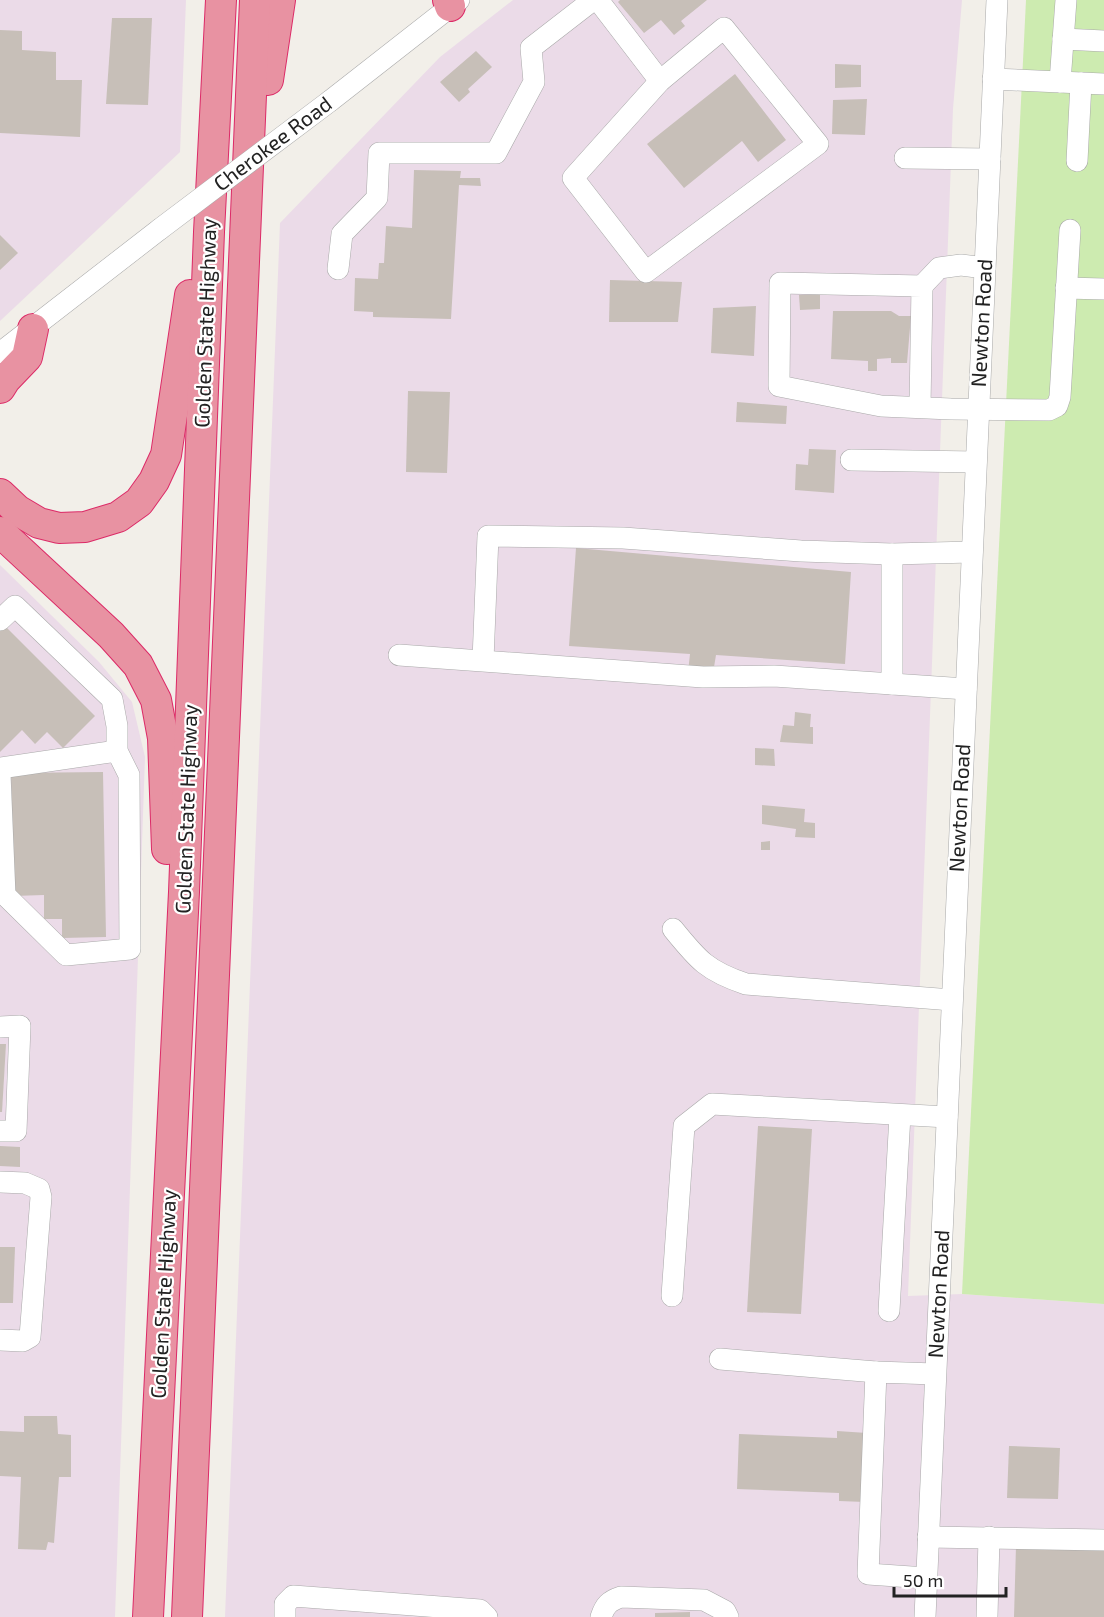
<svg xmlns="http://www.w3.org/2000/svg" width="1104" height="1617" font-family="'Exo 2',sans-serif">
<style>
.industrial{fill:#ebdbe8}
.grass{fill:#cdebb0}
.building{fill:#c7bfb8}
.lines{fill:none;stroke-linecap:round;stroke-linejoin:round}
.minor-casing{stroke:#a9a9a9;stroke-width:22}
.highway-casing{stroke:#dc2a67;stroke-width:32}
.minor{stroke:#fff;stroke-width:21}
.highway{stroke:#e892a2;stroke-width:30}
.minor-bridge-casing{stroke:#a9a9a9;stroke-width:22;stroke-linecap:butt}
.minor-bridge{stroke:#fff;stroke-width:21}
.labels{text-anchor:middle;stroke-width:4.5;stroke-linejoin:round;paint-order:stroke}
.street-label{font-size:21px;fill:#222;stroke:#fff}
</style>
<rect width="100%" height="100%" fill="#f2efe9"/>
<g class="industrial">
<polygon points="0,0 186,0 180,152 0,321"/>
<polygon points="513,0 962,0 953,109 908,1296 962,1294 1104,1304 1104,1617 225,1617 280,223 440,57"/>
<polygon points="0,565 99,662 132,702 145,757 115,1617 0,1617"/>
</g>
<polygon class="grass" points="1026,0 1104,0 1104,1304 962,1294"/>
<g class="building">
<polygon points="620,0 707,0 681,21 685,26 674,35 661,20 644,33 618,2"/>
<polygon points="112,18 152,18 148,105 106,104"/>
<polygon points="0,30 22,31 22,50 56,52 56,80 82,80 80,137 0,133"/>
<polygon points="476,51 492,67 468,89 470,92 459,102 440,82"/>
<polygon points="835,64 861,65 861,87 835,88"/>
<polygon points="735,74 786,140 758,162 742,141 684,188 647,144"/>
<polygon points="867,99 865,135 832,134 833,100"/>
<polygon points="414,170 461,171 460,178 480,178 481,186 459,185 451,319 373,317 373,312 354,311 355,278 378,279 379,263 384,263 386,226 412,228"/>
<polygon points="0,235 18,253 0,270"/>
<polygon points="610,280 682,282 678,322 609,322"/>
<polygon points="820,294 820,309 800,310 799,295"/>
<polygon points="756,306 754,356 711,353 713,308"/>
<polygon points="833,311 891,311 899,316 911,316 907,363 891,363 891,358 877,359 877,371 868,371 868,361 831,359"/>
<polygon points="408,391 450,392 447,473 406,472"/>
<polygon points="737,402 787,406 786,424 736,422"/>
<polygon points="809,449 836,450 834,493 795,490 796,464 808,465"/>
<polygon points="576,548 851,572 845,664 716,655 713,673 688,672 690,654 569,646"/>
<polygon points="5,626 95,716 63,748 47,732 35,744 22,730 0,752 0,631"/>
<polygon points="795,712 811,714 810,727 813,727 813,744 780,742 783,725 794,726"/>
<polygon points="755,748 774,749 775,766 755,765"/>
<polygon points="103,772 106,937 62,938 62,919 44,919 44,895 13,896 11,773"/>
<polygon points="762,805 805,809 804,822 815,823 815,838 795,837 796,829 762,824"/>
<polygon points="770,841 770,850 761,850 761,842"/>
<polygon points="0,1044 6,1044 2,1112 0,1112"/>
<polygon points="758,1126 812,1129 801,1314 747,1312"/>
<polygon points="0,1146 20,1147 20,1167 0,1166"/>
<polygon points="0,1247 15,1247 13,1303 0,1303"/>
<polygon points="24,1416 57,1416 58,1434 71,1435 71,1477 59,1477 54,1543 48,1542 46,1550 18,1549 21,1477 0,1476 0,1431 24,1432"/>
<polygon points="837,1431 867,1433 865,1502 839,1501 839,1493 737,1489 739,1434 837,1438"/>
<polygon points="1009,1446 1060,1448 1058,1499 1007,1498"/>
<polygon points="1016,1546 1104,1550 1104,1617 1014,1617"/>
<polygon points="690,1612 690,1617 655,1617 655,1613"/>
</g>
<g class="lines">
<g class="minor-casing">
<g id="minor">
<polyline points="598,0 660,81"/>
<polygon points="724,28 818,144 646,272 573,178 660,81"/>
<polyline points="1063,39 1104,41"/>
<polyline points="993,79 1104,84"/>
<polyline points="1060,82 1066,0"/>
<polyline points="330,101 459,0"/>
<polyline points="905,158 990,159"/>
<polyline points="1077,161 1081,83"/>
<polyline points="338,269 342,234 377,198 379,153 496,153 534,82 531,48 593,0"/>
<polyline points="922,286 939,268 961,265 985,268"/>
<polyline points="1066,288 1104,289"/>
<polyline points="0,353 160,229"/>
<polyline points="920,407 922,286 780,283 779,386 881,406 951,409 1049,410 1057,406 1060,397 1070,230"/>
<polyline points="851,460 976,462"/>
<polyline points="0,620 15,606 112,699 117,726 117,751 129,775 130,949 66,955 5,895 0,774"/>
<polyline points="399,655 703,677 774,676 966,689"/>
<polyline points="483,660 488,536 623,538 801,551 892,554 972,552"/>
<polyline points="892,684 892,554"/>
<polyline points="0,768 117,751"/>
<path d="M673,929C698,960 707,971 746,984L952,1000"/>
<polyline points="0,1027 20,1026 16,1131 0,1131"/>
<polyline points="0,1182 25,1183 39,1189 41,1197 30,1337 23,1341 0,1340"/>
<polyline points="672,1296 684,1126 712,1104 947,1117"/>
<polyline points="889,1311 900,1115"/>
<polyline points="720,1359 876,1372"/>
<polyline points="928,1537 1104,1540"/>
<polyline points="926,1578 868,1574 876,1372 935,1374"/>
<polyline points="285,1617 285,1604 293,1596 480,1610 487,1617"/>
<path d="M601,1617C605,1605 609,1601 621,1597L704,1600L725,1611L728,1617"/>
<polyline points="925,1617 997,0"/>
<polyline points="987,1617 989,1537"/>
</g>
</g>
<g class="highway-casing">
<g id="highway">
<polyline points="448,0 450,6"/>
<polyline points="268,80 280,0"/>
<polyline points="0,388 5,380 27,357 33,329"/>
<polyline points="0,494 17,510 39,523 59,528 85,527 118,517 139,502 154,481 166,455 190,295"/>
<polyline points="0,532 111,635 138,665 156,700 163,738 167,849"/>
<polyline points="148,1617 184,892 209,232 221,0"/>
<polyline points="187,1617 255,0"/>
</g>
</g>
<use href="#minor" class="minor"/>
<use href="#highway" class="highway"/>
<g class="minor-bridge-casing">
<polyline id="minor-bridge" points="160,229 330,101"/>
</g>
<use href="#minor-bridge" class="minor-bridge"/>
</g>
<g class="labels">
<g class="street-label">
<text transform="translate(273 144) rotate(-37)" y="7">Cherokee Road</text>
<text transform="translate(206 323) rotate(-88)" y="7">Golden State Highway</text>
<text transform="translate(982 323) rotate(-87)" y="7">Newton Road</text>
<text transform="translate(960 808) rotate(-87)" y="7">Newton Road</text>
<text transform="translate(187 809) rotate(-88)" y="7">Golden State Highway</text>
<text transform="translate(164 1294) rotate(-87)" y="7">Golden State Highway</text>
<text transform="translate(939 1294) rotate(-87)" y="7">Newton Road</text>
</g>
</g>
<path d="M894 1587v9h112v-9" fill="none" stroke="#222222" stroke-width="3"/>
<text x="903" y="1587" font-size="18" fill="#222222" stroke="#ffffff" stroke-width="4.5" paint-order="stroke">50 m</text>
</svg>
